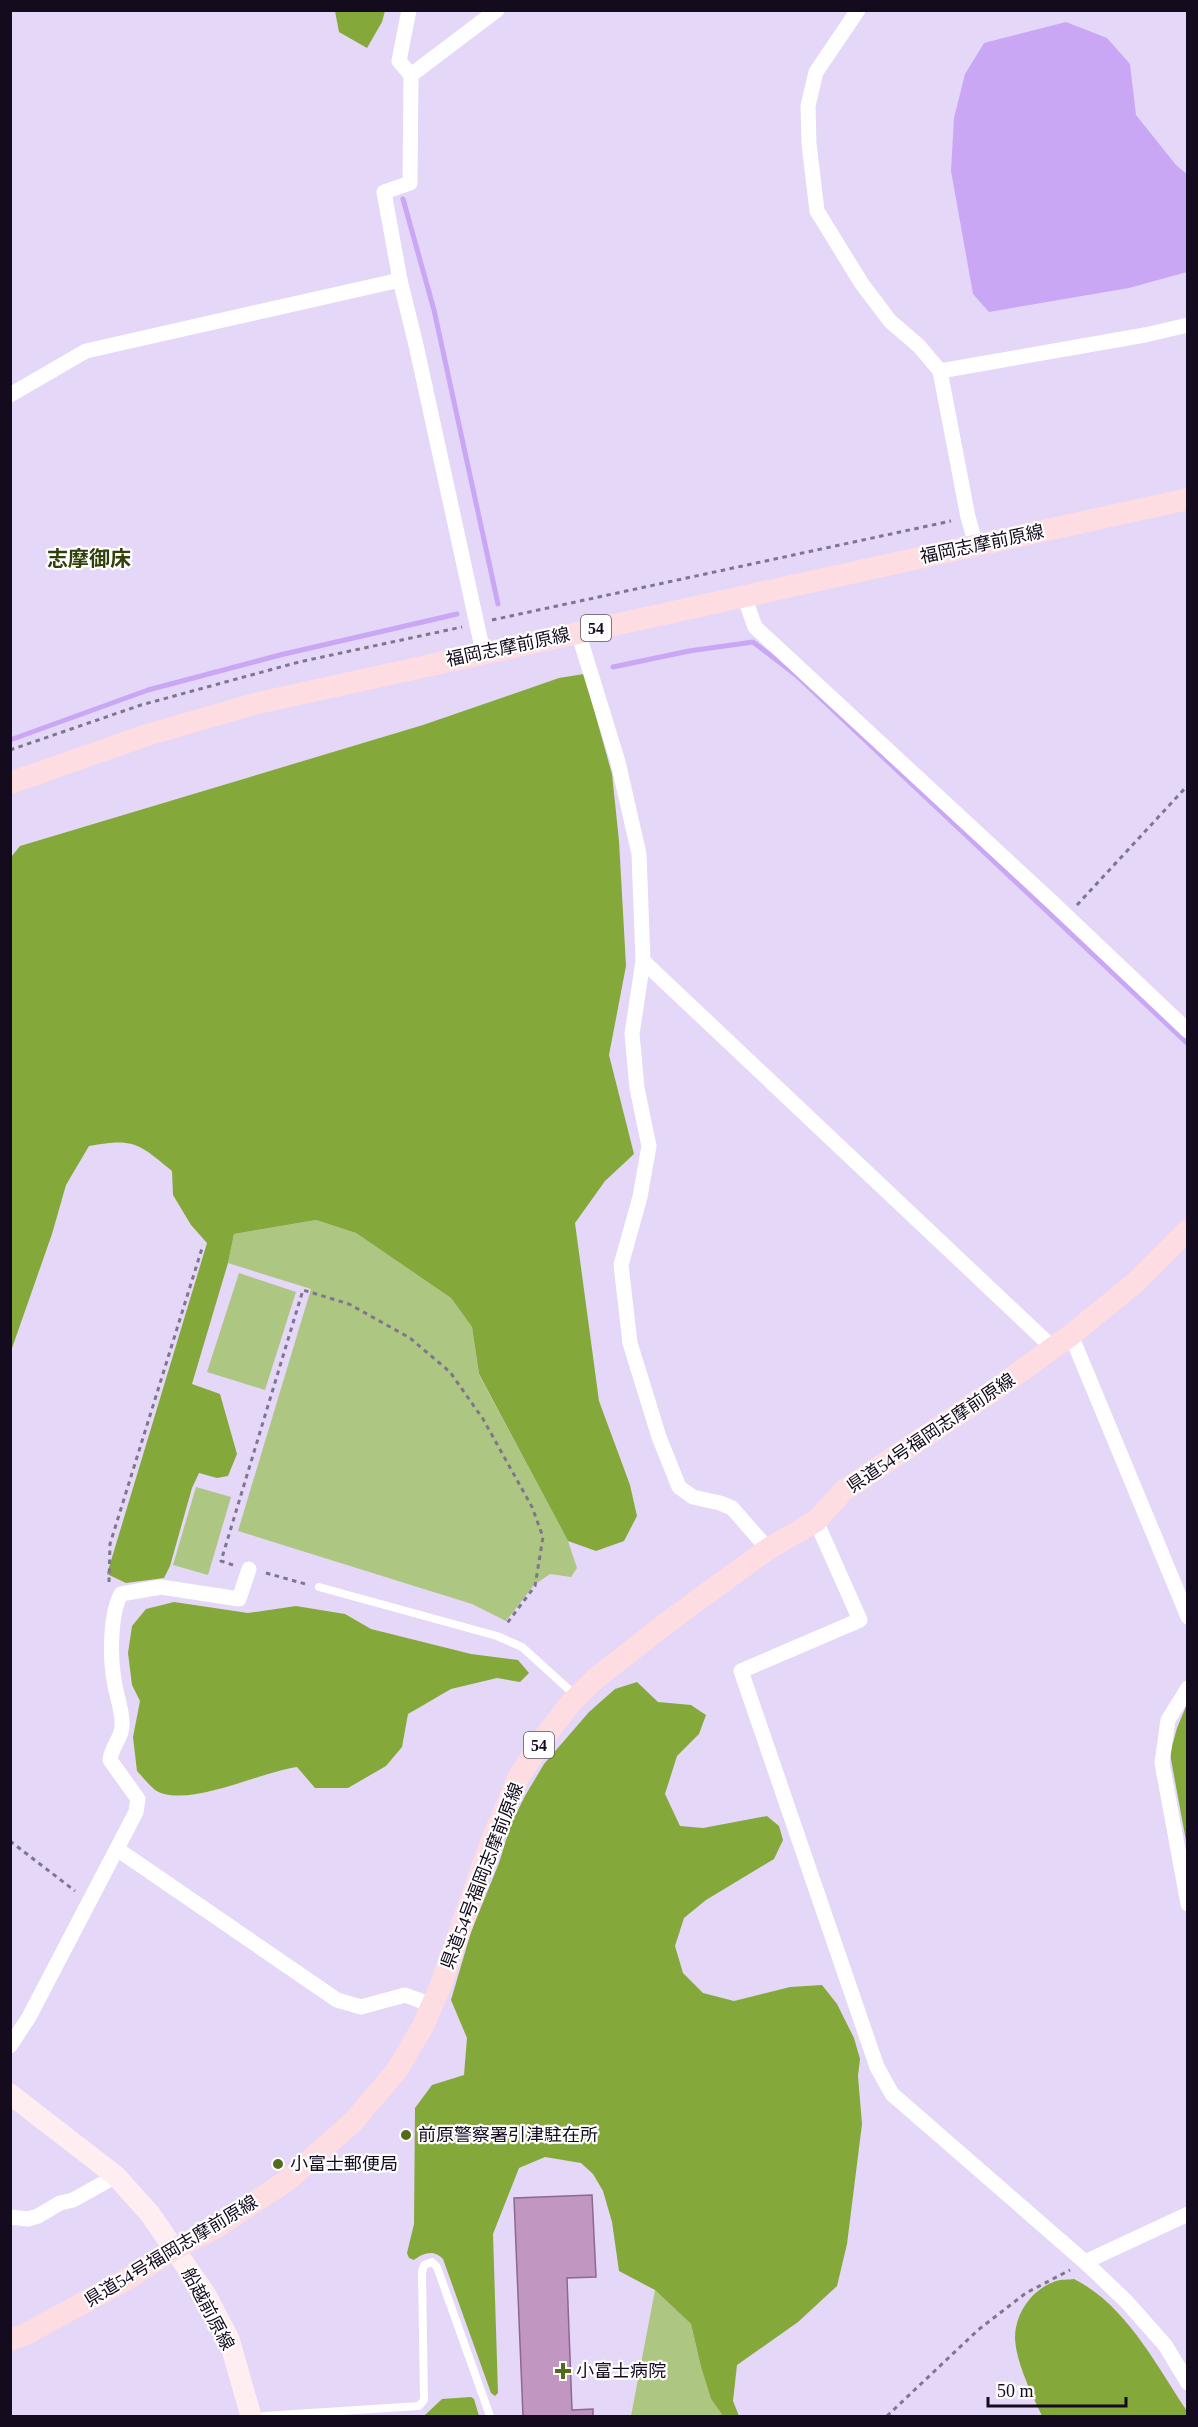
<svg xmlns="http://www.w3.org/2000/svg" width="1198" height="2427" font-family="'Times New Roman','Noto Sans JP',serif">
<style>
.green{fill:#adc681}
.forest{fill:#85a83b}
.water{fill:#caa7f4}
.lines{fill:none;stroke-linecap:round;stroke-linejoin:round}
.stream{stroke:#caa7f4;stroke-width:5}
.building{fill:#c197c2;stroke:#8e6790;stroke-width:1.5}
.path{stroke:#80758f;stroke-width:3;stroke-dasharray:4.5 4.5;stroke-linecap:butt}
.service{stroke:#fff;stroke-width:8}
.minor{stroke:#fff;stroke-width:15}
.secondary{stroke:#feedf1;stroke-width:21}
.primary{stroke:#fddce2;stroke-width:22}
.poi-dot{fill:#536c1c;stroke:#fff;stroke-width:2}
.labels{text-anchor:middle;stroke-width:4.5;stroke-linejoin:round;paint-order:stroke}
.shield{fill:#fff;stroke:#5a5462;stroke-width:1.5}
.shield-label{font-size:16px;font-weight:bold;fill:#140b1e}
.street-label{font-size:18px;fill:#140b1e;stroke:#fff}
.poi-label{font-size:18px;fill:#140b1e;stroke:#fff;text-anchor:start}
.quarter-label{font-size:21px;font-weight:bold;fill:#314109;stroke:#fff}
</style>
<rect width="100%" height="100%" fill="#e5d7f7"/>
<g class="green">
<polygon points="316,1220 356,1233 451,1298 472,1327 479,1375 568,1541 577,1568 571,1577 550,1574 534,1585 506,1621 472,1604 238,1531 311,1289 228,1263 234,1234"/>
<polygon points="239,1273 296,1292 265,1390 207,1372"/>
<polygon points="196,1487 231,1497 208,1575 173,1565"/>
<polygon points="655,2290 691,2324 701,2367 711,2399 723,2416 631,2416"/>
</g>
<g class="forest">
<polygon points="335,11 335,10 385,11 382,22 367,48 339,32"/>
<path d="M584,674L612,774L619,841L626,966L609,1055L634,1154L605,1181L575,1223L599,1401L630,1485L637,1516L624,1541L596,1551L568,1541L479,1374L472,1327L451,1298L356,1233L316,1220L234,1234L228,1263L192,1384L220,1394L237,1454L228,1476L217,1478L199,1473L192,1488L170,1566L164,1578L126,1583L107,1574L207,1243L191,1225L173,1195L172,1171C138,1143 134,1138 89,1146L66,1185L52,1234L11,1351V857L20,846L423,725L559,678Z"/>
<path d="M174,1602L248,1613L296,1606L345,1614L371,1629L471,1654L518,1660L529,1673L520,1682L497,1678L451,1689L408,1714L402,1747L386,1766L348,1788H315L297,1767C261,1772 195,1805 161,1793C152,1790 143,1777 137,1771L133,1737L140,1701L132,1685L128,1653L132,1626L146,1609Z"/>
<path d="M637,1682L658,1702L691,1705L706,1715L699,1734L677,1756L665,1794L680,1826L703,1828L767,1816L779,1826L783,1840L774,1859L706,1900L684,1918L675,1946L683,1973L703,1993L734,2001L790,1987L822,1985L837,2004L854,2038L860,2059L858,2076L862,2124L847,2244L837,2286L798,2322L737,2365L733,2401L739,2416H723L711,2399L701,2367L691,2324L655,2290L619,2271L612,2222L603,2191L593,2174L581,2163L545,2157L519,2168L493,2234L498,2393L495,2396L491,2393L443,2259C434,2249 423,2253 414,2260L409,2258L407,2253L414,2224L415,2108L432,2085L464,2075L467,2038L451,2000L471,1932L499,1863L511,1824L525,1796L544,1764L589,1712L615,1689Z"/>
<polygon points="1187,1704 1187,1846 1170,1754 1177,1728"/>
<path d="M1074,2279C1126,2305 1156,2365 1187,2411V2416H1042C1032,2394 1016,2363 1015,2338C1015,2313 1032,2289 1056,2281C1061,2279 1069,2280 1074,2279Z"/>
<polygon points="471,2397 474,2399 479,2416 424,2416 442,2399"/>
</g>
<polygon class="water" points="1066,22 1107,38 1130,64 1136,115 1176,165 1187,174 1187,272 1129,288 989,312 973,294 951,171 954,118 965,74 984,43"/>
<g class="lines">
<g class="stream">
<polyline points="403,199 434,310 498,604"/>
<polyline points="613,667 689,651 753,642 796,675 1188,1044"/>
<polyline points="10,740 148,690 280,655 457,614"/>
</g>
</g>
<polygon class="building" points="592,2195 596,2277 567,2278 572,2410 593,2409 593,2416 523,2416 514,2198"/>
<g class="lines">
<g class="path">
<polyline points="492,620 951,521"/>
<polyline points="10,750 141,705 299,662 462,627"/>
<polyline points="1077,905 1188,785"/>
<polyline points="233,1565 221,1561 303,1290 349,1304 410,1338 450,1372 483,1419 532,1507 543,1537 535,1586 505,1626"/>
<polyline points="266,1573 309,1585"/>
<polyline points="109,1582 110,1544 203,1245"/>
<polyline points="10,1841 75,1891"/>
<polyline points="887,2416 978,2330 1026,2293 1070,2270"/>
</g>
<g class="service">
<polyline points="319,1587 497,1636 522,1647 576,1696"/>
<polyline points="264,2416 419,2406 424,2400 422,2272 424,2265 432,2262 437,2267 490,2416"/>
</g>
<g class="minor">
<polyline points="409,10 399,61 411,75 410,183 384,192 400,280 416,345 483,652"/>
<polyline points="858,10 816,72 808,106 809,144 817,211 862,284 890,321 919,346 940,371 968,517 976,545"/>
<polyline points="411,75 497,10"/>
<polyline points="940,371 1145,335 1188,325"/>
<polyline points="10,395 86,351 400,280"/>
<polyline points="744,596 755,627 1051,901 1188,1031"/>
<polyline points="578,632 618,762 639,854 643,961 632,1034 637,1088 649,1146 640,1197 621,1265 630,1343 659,1437 679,1487 693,1497 720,1503 732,1508 768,1549"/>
<polyline points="643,961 1053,1348"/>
<polyline points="1071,1335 1188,1617"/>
<polyline points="816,1521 860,1620 741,1671 877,2067 892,2094 1085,2262 1126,2301 1165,2345 1188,2383"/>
<polyline points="1188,1688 1168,1720 1162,1763 1188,1904"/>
<polyline points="117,1849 337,2000 361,2007 405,1995 432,2005"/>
<path d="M10,2046L29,2017L136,1812L138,1799L110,1760C111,1747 122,1738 122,1726C123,1711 116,1695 114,1680C110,1657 110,1614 121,1594L161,1587L239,1599L249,1569"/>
<polyline points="10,2217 28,2219 38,2216 60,2203 73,2200 116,2176"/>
<polyline points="1085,2262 1188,2214"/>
</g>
<polyline class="secondary" points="10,2094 116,2176 150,2214 206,2295 229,2339 251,2416"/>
<g class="primary">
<polyline points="10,783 147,735 258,703 1188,499"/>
<polyline points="10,2340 24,2335 127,2279 174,2249 215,2228 288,2180 354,2121 397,2070 423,2026 440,1987 491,1842 518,1778 543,1739 570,1704 595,1679 672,1619 768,1549 816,1521 843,1491 996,1389 1071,1335 1136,1282 1188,1230"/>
</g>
</g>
<g class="poi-dot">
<circle cx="406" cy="2135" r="6"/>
<circle cx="278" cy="2164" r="6"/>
<path d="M560 2362h6v6h6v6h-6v6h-6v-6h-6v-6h6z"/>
</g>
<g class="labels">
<g class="shield">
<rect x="581" y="615" width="30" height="26" rx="4.5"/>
<rect x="524" y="1732" width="30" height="26" rx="4.5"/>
</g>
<g class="shield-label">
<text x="596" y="634">54</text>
<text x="539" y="1751">54</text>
</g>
<g class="street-label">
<text transform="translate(982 544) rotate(-12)" y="6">福岡志摩前原線</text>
<text transform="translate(508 647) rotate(-12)" y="6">福岡志摩前原線</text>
<text transform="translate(931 1433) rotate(-34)" y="6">県道54号福岡志摩前原線</text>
<text transform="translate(482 1876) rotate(-69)" y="6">県道54号福岡志摩前原線</text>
<text transform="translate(171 2251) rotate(-31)" y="6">県道54号福岡志摩前原線</text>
<text transform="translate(208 2309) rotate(62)" y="6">船越前原線</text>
</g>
<g class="poi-label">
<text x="418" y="2141">前原警察署引津駐在所</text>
<text x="290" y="2170">小富士郵便局</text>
<text x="576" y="2377">小富士病院</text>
</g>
<g class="quarter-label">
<text x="89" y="566">志摩御床</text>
</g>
</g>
<rect width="1198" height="2427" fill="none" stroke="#140b1e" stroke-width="24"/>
<path d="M988 2397v9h138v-9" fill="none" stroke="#140b1e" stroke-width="3"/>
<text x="997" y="2397" font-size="18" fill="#140b1e" stroke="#ffffff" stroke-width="4.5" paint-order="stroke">50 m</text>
</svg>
